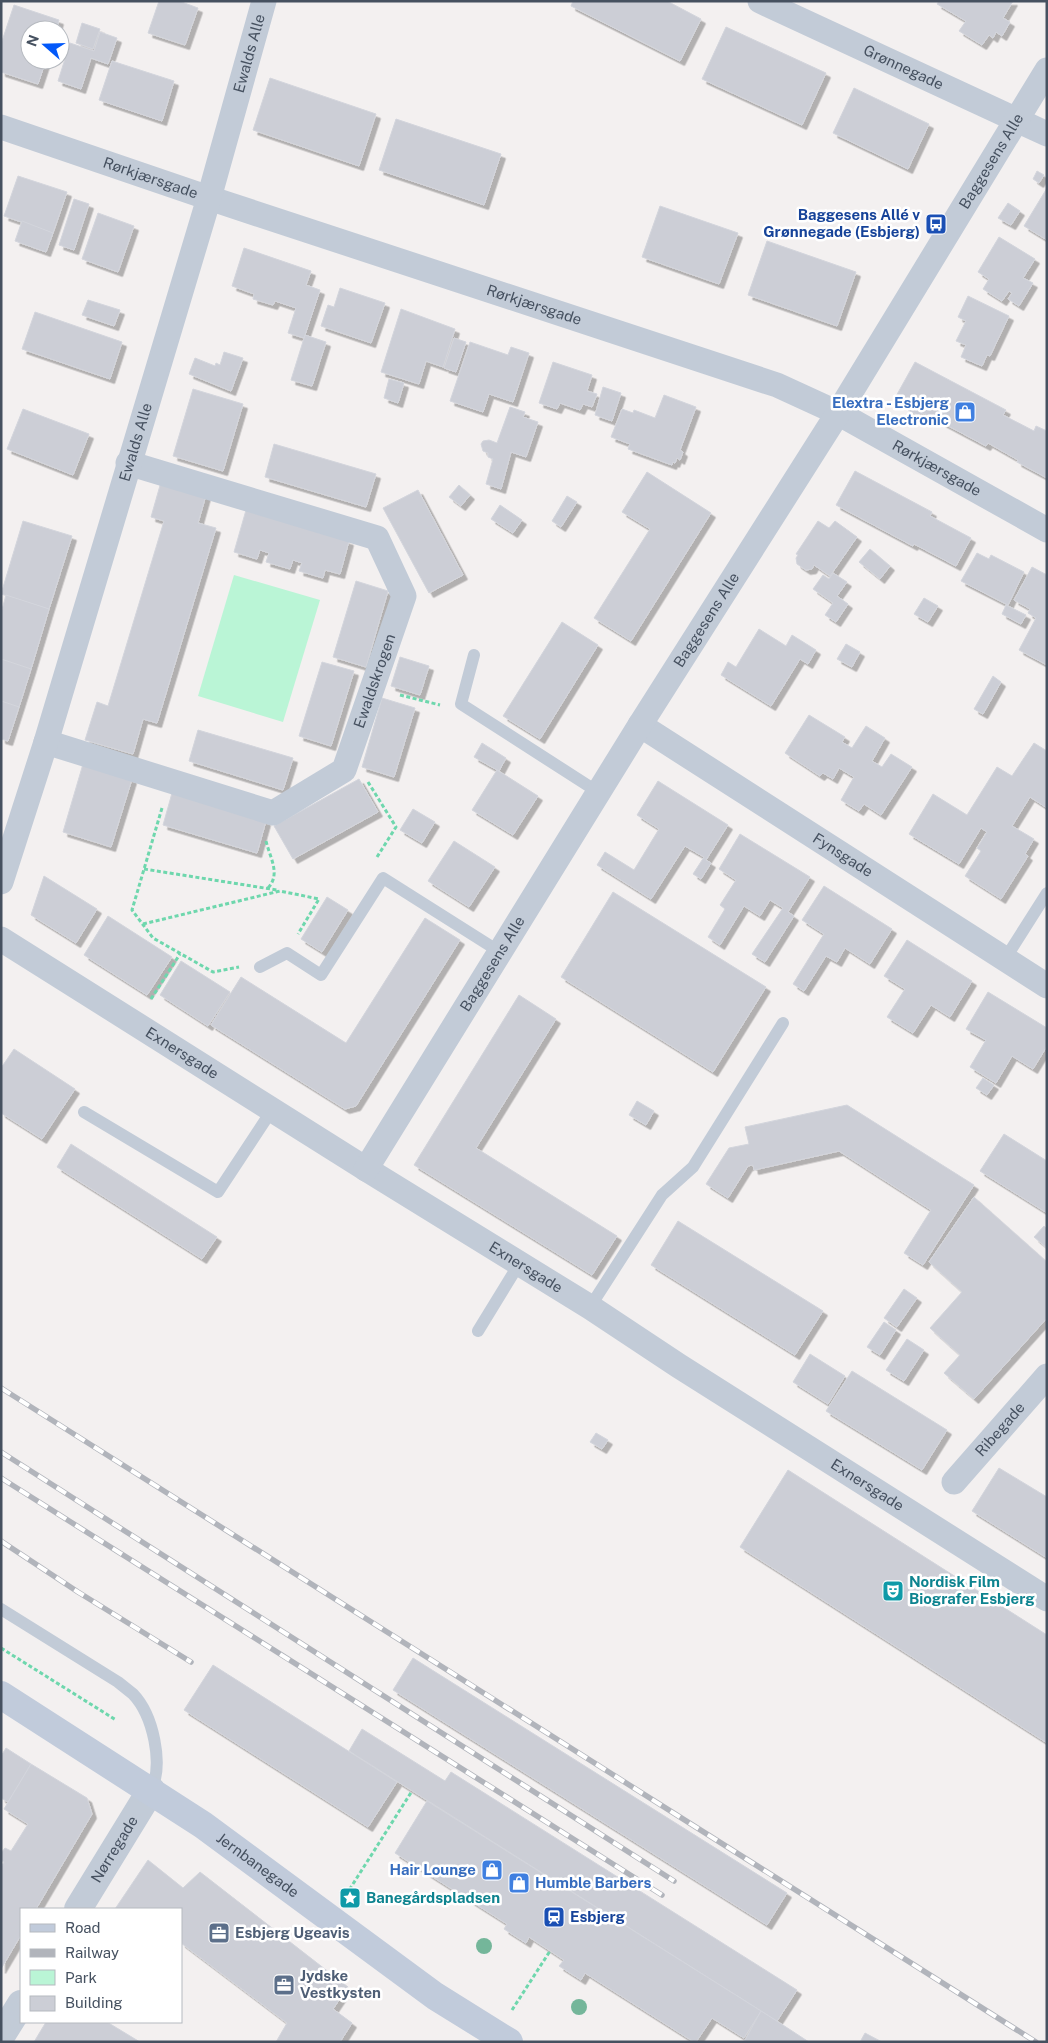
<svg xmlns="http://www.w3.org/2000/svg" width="1048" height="2043" font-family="'Public Sans',sans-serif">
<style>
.green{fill:#baf5d6}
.building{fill:#ccced6;stroke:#d3d5dc;filter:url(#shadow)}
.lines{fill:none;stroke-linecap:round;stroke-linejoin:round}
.path{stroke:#6ed7ad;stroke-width:3;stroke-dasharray:4 2.5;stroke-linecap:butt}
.service{stroke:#c2cbd7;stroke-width:12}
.minor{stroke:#c2cbd7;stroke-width:25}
.tertiary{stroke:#c2cbd7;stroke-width:28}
.secondary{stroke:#c1cbdb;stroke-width:28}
.rail-casing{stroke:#b1b4bb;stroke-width:5.5}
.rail{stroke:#fff;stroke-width:4;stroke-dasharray:11;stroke-linecap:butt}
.tree{fill:#74b69a}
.labels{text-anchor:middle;stroke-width:5;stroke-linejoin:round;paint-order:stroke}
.street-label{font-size:15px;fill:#465160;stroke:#fff}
.transit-label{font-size:15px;font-weight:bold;fill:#164399;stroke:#fff;text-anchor:end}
.shop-label{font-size:15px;font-weight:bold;fill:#366cbe;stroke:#fff;text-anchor:end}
.culture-label{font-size:15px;font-weight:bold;fill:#0d838f;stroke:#fff;text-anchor:start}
.service-label{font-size:15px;font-weight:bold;fill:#4e5e75;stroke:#fff;text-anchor:start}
</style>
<defs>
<filter id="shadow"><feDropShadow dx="4.5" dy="4.5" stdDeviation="0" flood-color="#0004"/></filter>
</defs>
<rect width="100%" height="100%" fill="#f3f0f0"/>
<polygon class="green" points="234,575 320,600 283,722 198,696"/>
<g class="building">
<polygon points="159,1 179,1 198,8 185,45 148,33"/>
<polygon points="573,1 667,1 701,19 680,61 571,6"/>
<polygon points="939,1 1013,1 1003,18 1010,22 1002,36 996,32 993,38 989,35 982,45 959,31 966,21 937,4"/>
<polygon points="14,5 59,20 56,30 30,30 30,60 46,60 38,84 1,72 1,44"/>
<polygon points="82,23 100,29 93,49 76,43"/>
<polygon points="726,27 826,73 802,125 702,79"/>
<polygon points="100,32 117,38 108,64 91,58 81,89 58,81 70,43 94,51"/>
<polygon points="112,61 174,81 162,121 99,100"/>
<polygon points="270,78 376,114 359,166 253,130"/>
<polygon points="854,88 929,124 908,169 833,133"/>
<polygon points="396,119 501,154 484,205 379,170"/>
<polygon points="1037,171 1044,175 1039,183 1033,179"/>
<polygon points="18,176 67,192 53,233 4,216"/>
<polygon points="1047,188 1047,240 1024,226"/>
<polygon points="74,199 89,204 74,250 59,245"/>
<polygon points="1008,203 1020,211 1011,225 998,218"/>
<polygon points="660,206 738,233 719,284 642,257"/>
<polygon points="98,213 134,226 118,272 82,259"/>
<polygon points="22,221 53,233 46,252 15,241"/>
<polygon points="999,237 1035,259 1023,278 1033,283 1019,306 1008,299 1012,293 1009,291 1002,301 983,289 989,279 978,272"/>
<polygon points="767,241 856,272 837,326 748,295"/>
<polygon points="244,248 311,271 306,285 320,290 304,338 288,333 296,308 275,301 273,305 253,299 254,294 232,286"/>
<polygon points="340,288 385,303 371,343 321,326 328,305 334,307"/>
<polygon points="968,296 1009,316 990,356 987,355 982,366 961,357 966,345 956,341 966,321 958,317"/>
<polygon points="88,300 120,310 114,326 82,315"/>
<polygon points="401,309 455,329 443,367 426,361 419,384 381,372"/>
<polygon points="35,312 122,342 110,379 22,349"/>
<polygon points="305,335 326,342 312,386 291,380"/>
<polygon points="454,338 466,342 456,372 444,368"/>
<polygon points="470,342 508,355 511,347 529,353 513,402 489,394 483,412 450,401"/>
<polygon points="224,352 243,358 231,391 189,374 195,358 215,366 216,363 220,365"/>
<polygon points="553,362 592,375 587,391 597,394 592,407 583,404 580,410 560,403 557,409 539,403"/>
<polygon points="915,362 1006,410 1003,415 1034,431 1036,426 1047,431 1047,478 1017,462 1018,460 988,443 986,446 924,413 918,415 908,410 908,405 895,398"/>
<polygon points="389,379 404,383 398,403 384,398"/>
<polygon points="603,387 621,393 612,421 595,415"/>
<polygon points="193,389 243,404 223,471 173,456"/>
<polygon points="664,395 696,407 680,450 683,452 680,460 677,458 675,463 673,462 672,465 628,449 630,444 611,437 622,409 633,413 634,410 655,418"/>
<polygon points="510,407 525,412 523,417 538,422 526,457 511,452 501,489 486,484 493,459 488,457 488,453 483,451 481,444 483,441 489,440 497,443"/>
<polygon points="23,409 89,434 73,475 7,449"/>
<polygon points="274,444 376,474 366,507 265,477"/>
<polygon points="855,471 932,512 930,516 971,538 956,566 914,544 913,546 836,505"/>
<polygon points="647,472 711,513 631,641 594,618 650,529 622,512"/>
<polygon points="161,482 206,495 198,523 216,528 157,723 143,719 133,754 85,740 97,702 108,706 164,521 151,517"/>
<polygon points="459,485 470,495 461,506 449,497"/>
<polygon points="418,490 463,575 429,593 383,508"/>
<polygon points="567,496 577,502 561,527 552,521"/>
<polygon points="500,505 522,520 513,533 491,519"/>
<polygon points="246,510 349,541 340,574 325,570 323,578 299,571 302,563 293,560 290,569 266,562 269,553 260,550 257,559 234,552"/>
<polygon points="23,521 72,536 49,609 1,594"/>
<polygon points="818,521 829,528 835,521 857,537 830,576 814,565 812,569 806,570 797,564 796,558 798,555 796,554"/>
<polygon points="870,549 890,566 880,579 859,562"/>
<polygon points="977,553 989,559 991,555 1024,572 1008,605 961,581"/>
<polygon points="1032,567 1047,575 1047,665 1019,650 1036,618 1028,613 1030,609 1014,600"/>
<polygon points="833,573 847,582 837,596 848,604 836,622 825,615 833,603 813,589 823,575 829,579"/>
<polygon points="356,581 388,591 366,667 333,657"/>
<polygon points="6,595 49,609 31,669 1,659 1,613"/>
<polygon points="924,598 938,606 928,622 914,614"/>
<polygon points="1006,605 1026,615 1021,624 1002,614"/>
<polygon points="562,622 598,645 540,739 503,716"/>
<polygon points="759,629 786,646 792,635 816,650 808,664 800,659 771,706 721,675 728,662 736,667"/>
<polygon points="846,644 860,652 852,667 837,659"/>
<polygon points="400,657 429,666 420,695 391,686"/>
<polygon points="1,659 31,669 19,707 1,701"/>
<polygon points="322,662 354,671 331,746 299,736"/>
<polygon points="993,676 1001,682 983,714 974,709"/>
<polygon points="382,698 415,708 394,777 362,767"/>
<polygon points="1,701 19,707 8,741 1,739"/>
<polygon points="809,715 845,737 842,742 852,748 866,726 885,738 872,761 882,767 891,754 912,767 881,815 864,804 859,811 841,800 854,777 839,768 833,779 823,773 820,776 785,753"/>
<polygon points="198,730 293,758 283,790 189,761"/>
<polygon points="482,743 506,758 499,771 474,757"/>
<polygon points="1034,743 1047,751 1047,808 1030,797 1012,826 1034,839 1025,854 1028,856 1001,899 965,876 981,851 977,848 987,832 981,828 959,864 909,834 933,794 967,815 997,767 1012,776"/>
<polygon points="83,764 132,779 111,847 63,832"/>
<polygon points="497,770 538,796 513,835 472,810"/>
<polygon points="359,779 378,812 293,859 274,826"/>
<polygon points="658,781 728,825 706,860 711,863 701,879 693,874 704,857 685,846 651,899 597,865 605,852 634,870 659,829 637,815"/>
<polygon points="172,793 266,821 257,853 163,825"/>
<polygon points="413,809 435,822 422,843 400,830"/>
<polygon points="740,834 810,877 788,912 794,916 765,962 752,954 783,908 770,900 760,916 744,906 720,945 708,937 725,909 720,905 736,880 719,869"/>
<polygon points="454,841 495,867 469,907 428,881"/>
<polygon points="44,876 97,909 76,943 31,915"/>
<polygon points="824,886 892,929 870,964 845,948 837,962 826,956 804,991 793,984 824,934 802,920"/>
<polygon points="613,892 766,987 713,1072 561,977"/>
<polygon points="327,897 348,910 322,952 301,939"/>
<polygon points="108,916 172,957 147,995 84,955"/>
<polygon points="425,918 460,940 356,1106 345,1109 211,1025 241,977 346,1043"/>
<polygon points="907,940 972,981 950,1017 931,1005 913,1033 887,1017 905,989 884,976"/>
<polygon points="181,961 230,992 208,1026 160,995"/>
<polygon points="988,992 1047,1028 1047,1046 1033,1069 1012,1056 996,1083 970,1067 986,1040 966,1029"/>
<polygon points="519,995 556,1019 476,1148 617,1236 592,1275 414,1165"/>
<polygon points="14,1049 75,1089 42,1139 1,1113 1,1068"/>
<polygon points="983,1078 994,1085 987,1095 976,1088"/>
<polygon points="637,1101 654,1111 646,1125 629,1115"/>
<polygon points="847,1105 974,1185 923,1265 904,1253 931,1210 839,1151 754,1170 753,1165 748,1166 728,1198 706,1184 729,1148 749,1144 745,1127"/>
<polygon points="1004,1134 1047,1161 1047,1213 980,1171"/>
<polygon points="71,1144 217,1237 202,1259 57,1167"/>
<polygon points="974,1197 1047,1262 1047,1318 974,1399 944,1373 960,1355 930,1328 962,1292 929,1262"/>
<polygon points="678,1221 823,1311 795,1355 651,1265"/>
<polygon points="1044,1226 1047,1229 1047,1248 1034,1237"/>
<polygon points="904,1289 917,1298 897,1327 884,1318"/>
<polygon points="884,1322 896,1330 880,1355 867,1347"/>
<polygon points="907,1339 924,1350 904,1381 886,1370"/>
<polygon points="810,1354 845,1376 828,1404 793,1382"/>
<polygon points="852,1371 947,1430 922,1470 826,1411"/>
<polygon points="596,1433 608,1440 602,1449 590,1442"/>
<polygon points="999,1468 1047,1497 1047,1558 972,1511"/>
<polygon points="788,1470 1047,1635 1047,1743 740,1547"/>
<polygon points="413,1658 787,1893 767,1925 393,1690"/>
<polygon points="213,1665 397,1782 368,1827 184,1710"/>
<polygon points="362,1729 445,1781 451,1772 797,1990 777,2021 349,1751"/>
<polygon points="6,1748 31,1764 8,1802 1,1798 1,1756"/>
<polygon points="31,1764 87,1798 92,1814 36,1909 21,1909 21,1935 1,1969 1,1867 4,1862 1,1860 1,1853 5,1848 11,1851 28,1824 4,1809"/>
<polygon points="427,1801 761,2011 744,2038 712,2018 696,2042 694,2042 585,1973 581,1980 559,1966 564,1960 529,1937 526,1943 504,1929 507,1924 395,1853"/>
<polygon points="148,1860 183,1888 200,1872 348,1987 333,2009 352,2023 340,2042 276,2042 287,2023 181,1943 181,1909 115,1909"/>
<polygon points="761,2011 786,2027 809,2042 744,2042"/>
<polygon points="46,2022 107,2022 140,2042 34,2042"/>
<polygon points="865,2033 882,2042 860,2042"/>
</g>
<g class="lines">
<g class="path">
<polyline points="400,695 440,705"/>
<polyline points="368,782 396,827 377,857"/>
<polyline points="162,808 132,910 153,938 213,972 239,967"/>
<path d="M266,841C270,858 281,874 268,888"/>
<polyline points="144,869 277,890"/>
<polyline points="143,924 280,891 319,899 298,934"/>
<polyline points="151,999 180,954"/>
<polyline points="1,1648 116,1720"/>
<polyline points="346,1895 412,1791"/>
<polyline points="512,2010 550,1951"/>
</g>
<g class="service">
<polyline points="474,655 461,704 598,792"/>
<polyline points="1005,959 1047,893"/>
<polyline points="260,967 287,953 321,975 383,878 500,952"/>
<polyline points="84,1112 218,1192 272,1110"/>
<polyline points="590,1307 662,1195 693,1167 783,1023"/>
<polyline points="478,1331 519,1264"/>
<path d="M1,1609L118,1682C123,1686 128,1690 133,1694C153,1715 164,1764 151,1790"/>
</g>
<g class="minor">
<path id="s1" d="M760,1L1047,134"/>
<path id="s2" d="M1,127L209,198L777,385L838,413L1047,530"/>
<path id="s3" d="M640,725L1047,986"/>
<path id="s4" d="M46,742L273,813L344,770L404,596L377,538L128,463"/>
<path id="s5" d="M1,882L46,742L209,198L264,1"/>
<path id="s6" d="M1,939L366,1169L590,1307L679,1366L1047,1599"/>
<path id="s7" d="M366,1169L640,725L838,413L1047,70"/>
<path id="s8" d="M954,1482L1047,1376"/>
</g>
<g class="tertiary">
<path id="s9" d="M78,1909L151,1790"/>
<polyline points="1,2036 21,2004"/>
</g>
<path class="secondary" id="s10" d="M1,1695L203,1825L435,1996L509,2042"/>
<g class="rail-casing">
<g id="rail">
<polyline points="1,1388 1036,2042"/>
<polyline points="1,1452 674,1881"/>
<polyline points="1,1478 662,1895"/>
<polyline points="1,1541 78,1592 191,1662"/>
</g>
</g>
<use href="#rail" class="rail"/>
</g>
<g class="tree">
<circle cx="484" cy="1946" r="8"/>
<circle cx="579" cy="2007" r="8"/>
</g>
<defs>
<g id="bus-square" transform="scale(1.125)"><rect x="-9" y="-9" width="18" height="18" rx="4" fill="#1a4fb4" stroke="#fff"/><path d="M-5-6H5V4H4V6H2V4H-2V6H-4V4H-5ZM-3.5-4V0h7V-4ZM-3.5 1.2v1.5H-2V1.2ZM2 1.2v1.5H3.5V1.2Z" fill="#fff"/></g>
<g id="shop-square" transform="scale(1.125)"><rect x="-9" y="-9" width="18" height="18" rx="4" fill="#3f7fe0" stroke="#fff"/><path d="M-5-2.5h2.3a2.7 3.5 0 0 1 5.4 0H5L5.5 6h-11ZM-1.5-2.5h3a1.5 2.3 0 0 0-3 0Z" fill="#fff"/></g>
<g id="theatre-square" transform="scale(1.125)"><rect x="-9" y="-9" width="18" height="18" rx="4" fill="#0f9aa8" stroke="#fff"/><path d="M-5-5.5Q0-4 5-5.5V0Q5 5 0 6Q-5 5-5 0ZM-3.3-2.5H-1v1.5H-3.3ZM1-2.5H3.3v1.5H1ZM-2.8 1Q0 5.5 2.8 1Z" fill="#fff"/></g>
<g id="sight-square" transform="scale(1.125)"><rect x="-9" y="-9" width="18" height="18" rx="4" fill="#0f9aa8" stroke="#fff"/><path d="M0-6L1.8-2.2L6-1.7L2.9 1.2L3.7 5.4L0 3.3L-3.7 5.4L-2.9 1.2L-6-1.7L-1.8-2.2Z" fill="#fff"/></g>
<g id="station-square" transform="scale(1.125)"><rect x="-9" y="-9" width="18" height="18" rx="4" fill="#1a4fb4" stroke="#fff"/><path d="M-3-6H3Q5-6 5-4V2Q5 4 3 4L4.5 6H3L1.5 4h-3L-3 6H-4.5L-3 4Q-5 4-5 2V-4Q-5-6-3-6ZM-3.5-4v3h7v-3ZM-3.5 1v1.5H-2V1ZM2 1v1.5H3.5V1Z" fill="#fff"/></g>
<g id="office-square" transform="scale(1.125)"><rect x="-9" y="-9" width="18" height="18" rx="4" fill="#5c6f8a" stroke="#fff"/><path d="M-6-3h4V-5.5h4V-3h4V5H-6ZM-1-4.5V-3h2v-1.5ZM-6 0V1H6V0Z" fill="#fff"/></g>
</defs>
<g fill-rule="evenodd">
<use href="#bus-square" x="936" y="224"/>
<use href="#shop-square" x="965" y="412"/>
<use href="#theatre-square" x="893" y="1591"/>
<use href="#shop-square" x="492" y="1870"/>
<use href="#shop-square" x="519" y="1883"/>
<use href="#sight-square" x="350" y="1898"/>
<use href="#station-square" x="554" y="1917"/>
<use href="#office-square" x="219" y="1933"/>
<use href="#office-square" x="284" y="1985"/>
</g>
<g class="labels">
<g class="street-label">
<text dy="5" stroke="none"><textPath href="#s5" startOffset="865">Ewalds Alle</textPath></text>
<text dy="5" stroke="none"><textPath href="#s1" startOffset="158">Grønnegade</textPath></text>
<text dy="5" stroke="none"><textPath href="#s7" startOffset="1186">Baggesens Alle</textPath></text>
<text dy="5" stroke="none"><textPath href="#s2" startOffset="158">Rørkjærsgade</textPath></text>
<text dy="5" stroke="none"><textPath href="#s2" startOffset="562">Rørkjærsgade</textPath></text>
<text dy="5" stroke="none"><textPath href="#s5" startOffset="460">Ewalds Alle</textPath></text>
<text dy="5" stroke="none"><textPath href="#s2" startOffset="998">Rørkjærsgade</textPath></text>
<text dy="5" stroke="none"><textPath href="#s7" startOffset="646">Baggesens Alle</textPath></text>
<text dy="5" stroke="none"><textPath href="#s4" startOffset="415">Ewaldskrogen</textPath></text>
<text dy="5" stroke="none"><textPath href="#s3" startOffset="241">Fynsgade</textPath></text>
<text dy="5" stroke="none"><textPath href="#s7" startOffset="241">Baggesens Alle</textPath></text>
<text dy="5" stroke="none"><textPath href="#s6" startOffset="214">Exnersgade</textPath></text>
<text dy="5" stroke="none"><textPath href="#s6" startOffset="619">Exnersgade</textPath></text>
<text dy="5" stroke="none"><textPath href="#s8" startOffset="70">Ribegade</textPath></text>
<text dy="5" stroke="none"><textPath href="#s6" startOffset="1024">Exnersgade</textPath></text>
<text dy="5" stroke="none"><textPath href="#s9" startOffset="70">Nørregade</textPath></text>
<text dy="5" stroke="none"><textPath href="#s10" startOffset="308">Jernbanegade</textPath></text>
</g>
<g class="transit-label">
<text x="920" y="220">Baggesens Allé v<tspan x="920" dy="17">Grønnegade (Esbjerg)</tspan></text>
<text x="570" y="1922" text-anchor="start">Esbjerg</text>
</g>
<g class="shop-label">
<text x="949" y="408">Elextra - Esbjerg<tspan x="949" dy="17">Electronic</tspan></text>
<text x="476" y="1875">Hair Lounge</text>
<text x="535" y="1888" text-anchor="start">Humble Barbers</text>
</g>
<g class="culture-label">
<text x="909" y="1587">Nordisk Film<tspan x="909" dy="17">Biografer Esbjerg</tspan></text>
<text x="366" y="1903">Banegårdspladsen</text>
</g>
<g class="service-label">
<text x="235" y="1938">Esbjerg Ugeavis</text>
<text x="300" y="1981">Jydske<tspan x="300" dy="17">Vestkysten</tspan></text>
</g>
</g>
<rect width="1048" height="2043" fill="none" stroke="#465160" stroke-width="5"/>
<rect x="20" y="1908" width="162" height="115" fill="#ffffff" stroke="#b5b9bf"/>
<rect x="30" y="1924" width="25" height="8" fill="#c1cbdb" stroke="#b5b9bf"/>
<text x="65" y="1933" font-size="15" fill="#465160">Road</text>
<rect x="30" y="1949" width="25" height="8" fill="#b1b4bb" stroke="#b5b9bf"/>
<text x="65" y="1958" font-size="15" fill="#465160">Railway</text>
<rect x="30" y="1970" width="25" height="15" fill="#baf5d6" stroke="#b5b9bf"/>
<text x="65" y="1983" font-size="15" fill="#465160">Park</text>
<rect x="30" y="1996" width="25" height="15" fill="#ccced6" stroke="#b5b9bf"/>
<text x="65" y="2008" font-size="15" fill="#465160">Building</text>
<g transform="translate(45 45) rotate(290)"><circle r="24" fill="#ffffff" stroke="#b5b9bf"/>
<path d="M0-4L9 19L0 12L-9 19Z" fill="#0359fa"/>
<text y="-8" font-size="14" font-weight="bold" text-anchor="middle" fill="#465160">N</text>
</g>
</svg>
